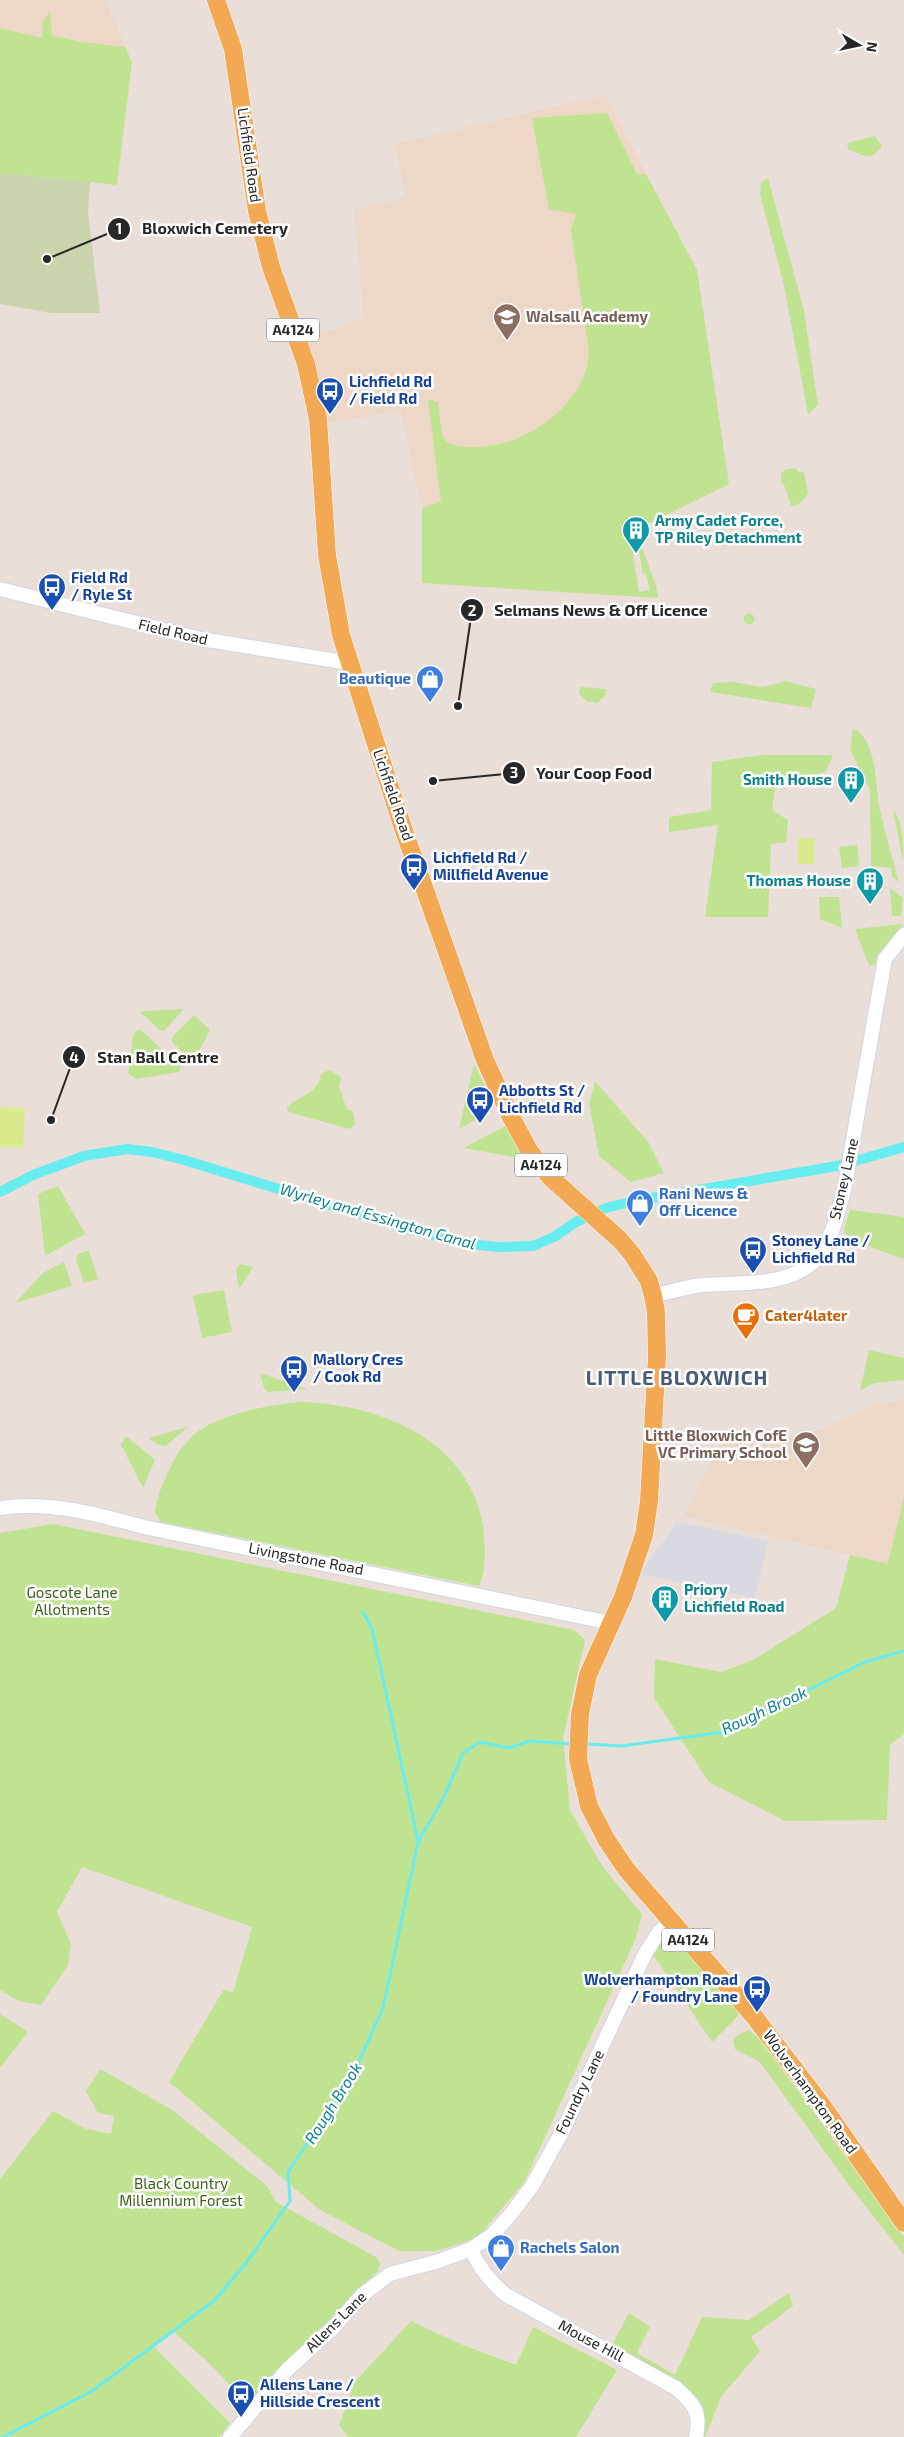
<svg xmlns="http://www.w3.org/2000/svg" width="904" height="2437" font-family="'Exo 2',sans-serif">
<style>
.industrial{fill:#d9d9e2}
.education{fill:#edd7c6}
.green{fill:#c0e392;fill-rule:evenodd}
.cemetery{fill:#cad5ae}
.pitch{fill:#d9eb8d}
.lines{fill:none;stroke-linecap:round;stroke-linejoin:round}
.stream{stroke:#67ecf0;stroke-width:3}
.canal{stroke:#67ecf0;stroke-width:10}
.tertiary-casing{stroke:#cdd6e1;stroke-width:16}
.primary-casing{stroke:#fff;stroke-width:19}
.tertiary{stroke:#fff;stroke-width:14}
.primary{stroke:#f3a954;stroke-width:18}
.labels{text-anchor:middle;stroke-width:5;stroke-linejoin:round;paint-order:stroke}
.shield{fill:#fff;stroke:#686868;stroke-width:1}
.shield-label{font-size:14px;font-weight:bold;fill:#272727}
.street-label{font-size:15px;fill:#272727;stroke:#fff}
.education-label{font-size:15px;font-weight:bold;fill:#785e54;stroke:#fff;text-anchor:start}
.transit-label{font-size:15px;font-weight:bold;fill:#164399;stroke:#fff;text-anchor:start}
.culture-label{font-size:15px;font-weight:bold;fill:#0d838f;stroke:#fff;text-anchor:start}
.shop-label{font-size:15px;font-weight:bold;fill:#366cbe;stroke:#fff;text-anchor:start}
.food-label{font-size:15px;font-weight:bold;fill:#c56008;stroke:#fff;text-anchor:start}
.park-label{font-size:15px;fill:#396417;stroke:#fff}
.water-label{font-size:16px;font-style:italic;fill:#0a8291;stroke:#fff}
.district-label{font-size:20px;font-weight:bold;letter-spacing:1px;fill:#475b78;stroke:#fff}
.leader{fill:none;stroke:#272727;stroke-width:2}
.callout-dot{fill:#272727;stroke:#fff;stroke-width:2}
.mark-label{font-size:15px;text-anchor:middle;font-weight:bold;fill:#fff}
.callout-label{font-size:16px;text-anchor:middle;font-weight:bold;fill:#272727;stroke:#fff;stroke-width:5;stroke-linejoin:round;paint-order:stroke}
</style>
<rect width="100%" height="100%" fill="#eaded8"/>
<polygon class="industrial" points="677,1522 768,1541 755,1598 640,1574"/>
<g class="education">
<polygon points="0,0 105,0 132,62 0,43"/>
<polygon points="605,95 697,270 729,484 623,536 616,596 422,583 422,508 401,411 325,423 305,335 336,329 364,317 354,210 405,197 396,144"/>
<polygon points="904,1400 904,1497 888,1564 684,1516 724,1438 761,1441 791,1438 823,1429 876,1404"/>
</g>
<g class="green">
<polygon points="50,12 52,36 82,42 125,47 132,62 117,185 0,173 0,28 42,38 43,22"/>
<path d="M607,113L637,174H646L697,270L729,484L636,530L656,586L658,598L422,583V508L441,502L428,399L438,402L442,435L448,443C504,463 588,411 589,351L571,230L576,214L549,209L532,118ZM636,536L643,573H646L650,590L639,592L630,537Z"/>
<path d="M875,136L882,146C869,162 866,156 848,149L847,143Z"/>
<polygon points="768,178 804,311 818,405 808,414 783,281 760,195 761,182"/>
<polygon points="795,468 798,472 804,472 808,494 798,505 791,506 785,487 781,482 781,473 784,472 784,470"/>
<circle cx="749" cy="619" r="5.5"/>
<polygon points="786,681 816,689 811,708 710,692 713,683 733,682 763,687"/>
<polygon points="580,687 606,689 605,696 597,703 587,701 579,694"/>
<path d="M853,728C879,742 874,785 880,810C885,834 892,858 899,882L892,877L891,868L871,866L870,790L850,749Z"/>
<polygon points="762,755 833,755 825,772 775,788 772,810 788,820 786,842 771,844 768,917 705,917 718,825 669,832 669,817 711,810 712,762"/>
<path d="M893,810C903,819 904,849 903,861Z"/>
<polygon points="857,845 859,866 842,868 839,847"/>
<polygon points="890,888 903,898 901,916 892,916"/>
<polygon points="819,897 839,897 842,928 820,919"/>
<polygon points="903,924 877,956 875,965 869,965 855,929"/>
<polygon points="184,1009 164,1031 160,1030 141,1013 144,1011"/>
<polygon points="194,1015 210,1030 199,1051 190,1060 172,1042 173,1036"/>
<polygon points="141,1030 181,1067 179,1072 136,1079 128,1074 133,1035 135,1031"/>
<polygon points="474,1064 494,1105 488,1113 459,1129"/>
<path d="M329,1070L341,1077L339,1087L347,1109L353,1112L355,1125L349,1129L288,1112L287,1107C299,1096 319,1093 321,1074Z"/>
<polygon points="595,1081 649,1143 664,1173 631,1182 599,1156 589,1104"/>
<polygon points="506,1126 525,1156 520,1158 463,1148"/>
<polygon points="58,1186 85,1234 45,1256 38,1194"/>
<polygon points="850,1210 904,1217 904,1259 848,1239 844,1230"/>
<polygon points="89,1250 98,1279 84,1283 76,1260 77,1255"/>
<polygon points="64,1262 72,1286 15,1303 43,1273"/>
<polygon points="240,1264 253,1267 239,1289 236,1270"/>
<polygon points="224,1290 232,1332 202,1338 193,1295"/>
<polygon points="869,1350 904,1358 904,1380 875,1383 860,1390"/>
<polygon points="260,1373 307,1389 268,1392 264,1388"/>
<path d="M300,1402C379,1404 468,1439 483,1525C485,1544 487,1569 479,1586L161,1522L155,1513C156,1501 160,1490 165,1479C172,1462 182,1444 197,1432C224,1413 268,1405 300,1402Z"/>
<polygon points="188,1427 166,1446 158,1445 148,1438"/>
<polygon points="126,1436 155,1460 143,1488 121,1445"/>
<polygon points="904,1497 904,1734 890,1745 887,1820 785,1821 709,1782 654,1698 655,1659 721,1672 755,1659 836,1608 850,1555 888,1564"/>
<polygon points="53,1524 574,1630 585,1640 563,1738 570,1810 602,1866 642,1914 636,1938 525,2181 477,2238 436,2251 399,2251 320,2210 169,2082 224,1989 233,1993 252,1927 82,1867 57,1912 71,1944 68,1965 41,2005 19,2001 0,1990 0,1533"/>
<polygon points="671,1933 741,2013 712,2042 652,1953 664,1938"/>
<polygon points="0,2014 28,2032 0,2068"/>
<polygon points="749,2030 763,2042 904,2237 904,2255 845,2180 760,2062 735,2049 733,2042 736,2036"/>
<polygon points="100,2069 171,2109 267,2186 276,2202 376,2257 380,2264 378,2271 247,2403 212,2366 173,2331 153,2346 230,2423 219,2437 8,2437 24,2426 0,2437 0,2179 53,2111 86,2129 111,2134 114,2116 98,2113 86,2091"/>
<polygon points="789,2293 793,2306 751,2337 760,2351 721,2397 705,2437 697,2437 701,2407 611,2347 629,2313 650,2327 637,2353 675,2375 702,2317 749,2320"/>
<polygon points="411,2321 458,2343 516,2365 533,2327 617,2370 576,2437 348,2437 339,2425 355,2382"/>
</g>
<polygon class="cemetery" points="0,173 90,182 88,213 100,313 51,313 0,304"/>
<g class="pitch">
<rect x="798" y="838" width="16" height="26"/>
<polygon points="0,1107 25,1108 23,1148 0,1147"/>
</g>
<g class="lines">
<g class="stream">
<polyline points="363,1612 372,1628 418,1841"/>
<polyline points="588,1744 622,1746 723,1732 865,1662 904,1651"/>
<polyline points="3,2437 92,2391 214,2301 246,2263 290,2201 288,2172 351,2079 383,2008 418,1842 443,1799 463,1753 480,1742 508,1748 530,1741 570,1744"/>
</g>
<polyline class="canal" points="0,1192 33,1175 84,1156 127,1149 152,1152 184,1160 416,1231 470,1244 497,1247 533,1246 554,1237 576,1222 606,1208 634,1201 837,1166 904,1147"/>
<g class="tertiary-casing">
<g id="tertiary">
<polyline points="0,589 201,639 349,663"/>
<path d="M653,1296C670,1292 685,1287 702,1285C737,1282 790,1288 816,1259C833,1239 839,1210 845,1185L885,959L904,935"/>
<path d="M0,1508C50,1501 96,1514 144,1527L611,1623"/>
<path d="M471,2249C480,2269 490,2281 506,2295L676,2388C695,2405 701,2412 696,2437"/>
<polyline points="230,2437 287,2370 334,2327 362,2295 390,2274 439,2261 471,2249 492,2235 511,2214 532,2186 563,2130 645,1954 659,1932 671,1922"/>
</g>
</g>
<g class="primary-casing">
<polyline id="primary" points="216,0 233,49 257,211 271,267 306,364 318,419 327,555 341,635 402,825 485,1060 510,1115 530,1152 551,1178 620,1240 632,1254 649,1281 653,1296 656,1312 657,1356 649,1501 644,1535 623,1597 588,1675 580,1714 578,1759 589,1806 606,1839 626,1869 753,2015 821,2104 904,2223"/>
</g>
<use href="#tertiary" class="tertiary"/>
<use href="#primary" class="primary"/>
</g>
<defs>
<g id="school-pin" transform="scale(1.4375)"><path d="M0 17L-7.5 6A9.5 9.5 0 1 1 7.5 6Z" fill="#8d6e63" stroke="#fff"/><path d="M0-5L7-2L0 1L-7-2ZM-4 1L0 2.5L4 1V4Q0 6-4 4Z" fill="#fff"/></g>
<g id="bus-pin" transform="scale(1.4375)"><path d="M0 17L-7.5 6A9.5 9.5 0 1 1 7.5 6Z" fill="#1a4fb4" stroke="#fff"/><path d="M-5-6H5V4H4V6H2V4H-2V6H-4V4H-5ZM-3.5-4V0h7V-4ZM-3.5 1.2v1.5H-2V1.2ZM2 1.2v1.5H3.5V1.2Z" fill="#fff"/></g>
<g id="building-pin" transform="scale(1.4375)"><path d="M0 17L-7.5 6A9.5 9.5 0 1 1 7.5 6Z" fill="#0f9aa8" stroke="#fff"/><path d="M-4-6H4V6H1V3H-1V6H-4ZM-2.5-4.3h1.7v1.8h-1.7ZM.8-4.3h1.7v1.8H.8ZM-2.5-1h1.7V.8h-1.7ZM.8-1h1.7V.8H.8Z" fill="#fff"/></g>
<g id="shop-pin" transform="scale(1.4375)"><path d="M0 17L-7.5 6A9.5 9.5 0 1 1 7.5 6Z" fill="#3f7fe0" stroke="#fff"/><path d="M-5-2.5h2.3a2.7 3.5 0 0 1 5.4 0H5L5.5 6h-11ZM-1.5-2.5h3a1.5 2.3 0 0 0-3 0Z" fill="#fff"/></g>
<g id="cafe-pin" transform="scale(1.4375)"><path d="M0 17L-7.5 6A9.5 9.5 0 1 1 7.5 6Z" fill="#e8710a" stroke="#fff"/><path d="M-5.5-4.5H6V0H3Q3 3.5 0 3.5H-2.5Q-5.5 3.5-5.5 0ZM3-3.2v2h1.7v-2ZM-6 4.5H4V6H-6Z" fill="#fff"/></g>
</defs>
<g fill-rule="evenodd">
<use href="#school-pin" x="507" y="317"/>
<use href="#bus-pin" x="330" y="391"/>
<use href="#building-pin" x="636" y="530"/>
<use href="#bus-pin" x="52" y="587"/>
<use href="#shop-pin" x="430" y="679"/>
<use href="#building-pin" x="851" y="780"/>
<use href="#bus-pin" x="414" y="867"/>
<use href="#building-pin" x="870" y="881"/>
<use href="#bus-pin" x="480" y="1100"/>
<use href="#shop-pin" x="640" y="1203"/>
<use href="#bus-pin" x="753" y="1250"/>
<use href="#cafe-pin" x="746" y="1316"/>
<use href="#bus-pin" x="294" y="1369"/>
<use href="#school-pin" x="806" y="1445"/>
<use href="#building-pin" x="665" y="1599"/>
<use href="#bus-pin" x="757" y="1989"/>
<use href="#shop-pin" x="501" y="2248"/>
<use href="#bus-pin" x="241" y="2394"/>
</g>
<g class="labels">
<g class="shield">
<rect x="267" y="318.5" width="52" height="23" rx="4"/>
<rect x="515" y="1153.5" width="52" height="23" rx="4"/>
<rect x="662" y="1928.5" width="52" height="23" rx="4"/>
</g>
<g class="shield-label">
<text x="293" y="335">A4124</text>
<text x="541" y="1170">A4124</text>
<text x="688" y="1945">A4124</text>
</g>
<g class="street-label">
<text transform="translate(249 155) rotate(82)" y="5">Lichfield Road</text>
<text transform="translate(173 632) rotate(13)" y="5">Field Road</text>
<text transform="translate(393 795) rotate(71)" y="5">Lichfield Road</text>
<text transform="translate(844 1179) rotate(-77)" y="5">Stoney Lane</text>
<text transform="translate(306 1559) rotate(11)" y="5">Livingstone Road</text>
<text transform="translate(580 2092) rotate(-64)" y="5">Foundry Lane</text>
<text transform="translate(810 2092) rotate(54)" y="5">Wolverhampton Road</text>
<text transform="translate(336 2322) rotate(-45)" y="5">Allens Lane</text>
<text transform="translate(591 2341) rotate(28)" y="5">Mouse Hill</text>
</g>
<g class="education-label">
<text x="526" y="322">Walsall Academy</text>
<text x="787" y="1441" text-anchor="end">Little Bloxwich CofE<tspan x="787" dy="17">VC Primary School</tspan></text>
</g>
<g class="transit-label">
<text x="349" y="387">Lichfield Rd<tspan x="349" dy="17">/ Field Rd</tspan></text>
<text x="71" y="583">Field Rd<tspan x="71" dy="17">/ Ryle St</tspan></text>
<text x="433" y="863">Lichfield Rd /<tspan x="433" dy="17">Millfield Avenue</tspan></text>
<text x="499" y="1096">Abbotts St /<tspan x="499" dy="17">Lichfield Rd</tspan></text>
<text x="772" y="1246">Stoney Lane /<tspan x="772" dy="17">Lichfield Rd</tspan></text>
<text x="313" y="1365">Mallory Cres<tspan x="313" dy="17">/ Cook Rd</tspan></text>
<text x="738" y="1985" text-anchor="end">Wolverhampton Road<tspan x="738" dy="17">/ Foundry Lane</tspan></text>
<text x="260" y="2390">Allens Lane /<tspan x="260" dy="17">Hillside Crescent</tspan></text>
</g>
<g class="culture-label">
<text x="655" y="526">Army Cadet Force,<tspan x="655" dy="17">TP Riley Detachment</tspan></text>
<text x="832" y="785" text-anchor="end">Smith House</text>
<text x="851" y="886" text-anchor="end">Thomas House</text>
<text x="684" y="1595">Priory<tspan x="684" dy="17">Lichfield Road</tspan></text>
</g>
<g class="shop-label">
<text x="411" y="684" text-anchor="end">Beautique</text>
<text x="659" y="1199">Rani News &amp;<tspan x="659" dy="17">Off Licence</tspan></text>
<text x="520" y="2253">Rachels Salon</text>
</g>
<g class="food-label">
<text x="765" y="1321">Cater4later</text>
</g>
<g class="park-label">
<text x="72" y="1598">Goscote Lane<tspan x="72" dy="17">Allotments</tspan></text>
<text x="181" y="2189">Black Country<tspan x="181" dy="17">Millennium Forest</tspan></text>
</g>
<g class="water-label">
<text transform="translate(378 1216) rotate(16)" y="6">Wyrley and Essington Canal</text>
<text transform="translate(764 1710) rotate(-25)" y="6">Rough Brook</text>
<text transform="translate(333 2103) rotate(-58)" y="6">Rough Brook</text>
</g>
<g class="district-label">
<text x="677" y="1385">LITTLE BLOXWICH</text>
</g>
</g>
<path class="leader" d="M47 259L119 229M458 706L472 610M433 781L514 773M51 1120L74 1057"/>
<g class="callout-dot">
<circle cx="47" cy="259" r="5"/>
<circle cx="458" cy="706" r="5"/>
<circle cx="433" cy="781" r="5"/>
<circle cx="51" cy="1120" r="5"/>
<circle cx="119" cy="229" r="12"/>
<circle cx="472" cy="610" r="12"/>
<circle cx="514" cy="773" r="12"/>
<circle cx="74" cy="1057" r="12"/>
</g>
<g class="mark-label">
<text x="119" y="234">1</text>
<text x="472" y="616">2</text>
<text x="514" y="778">3</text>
<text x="74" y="1063">4</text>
</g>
<g class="callout-label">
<text x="215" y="234">Bloxwich Cemetery</text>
<text x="601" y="616">Selmans News &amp; Off Licence</text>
<text x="594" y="779">Your Coop Food</text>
<text x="158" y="1063">Stan Ball Centre</text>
</g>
<g transform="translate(859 45) rotate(99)" stroke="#ffffff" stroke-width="4" paint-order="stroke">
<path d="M0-4L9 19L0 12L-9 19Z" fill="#272727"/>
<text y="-8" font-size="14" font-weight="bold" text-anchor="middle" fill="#272727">N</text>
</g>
</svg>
